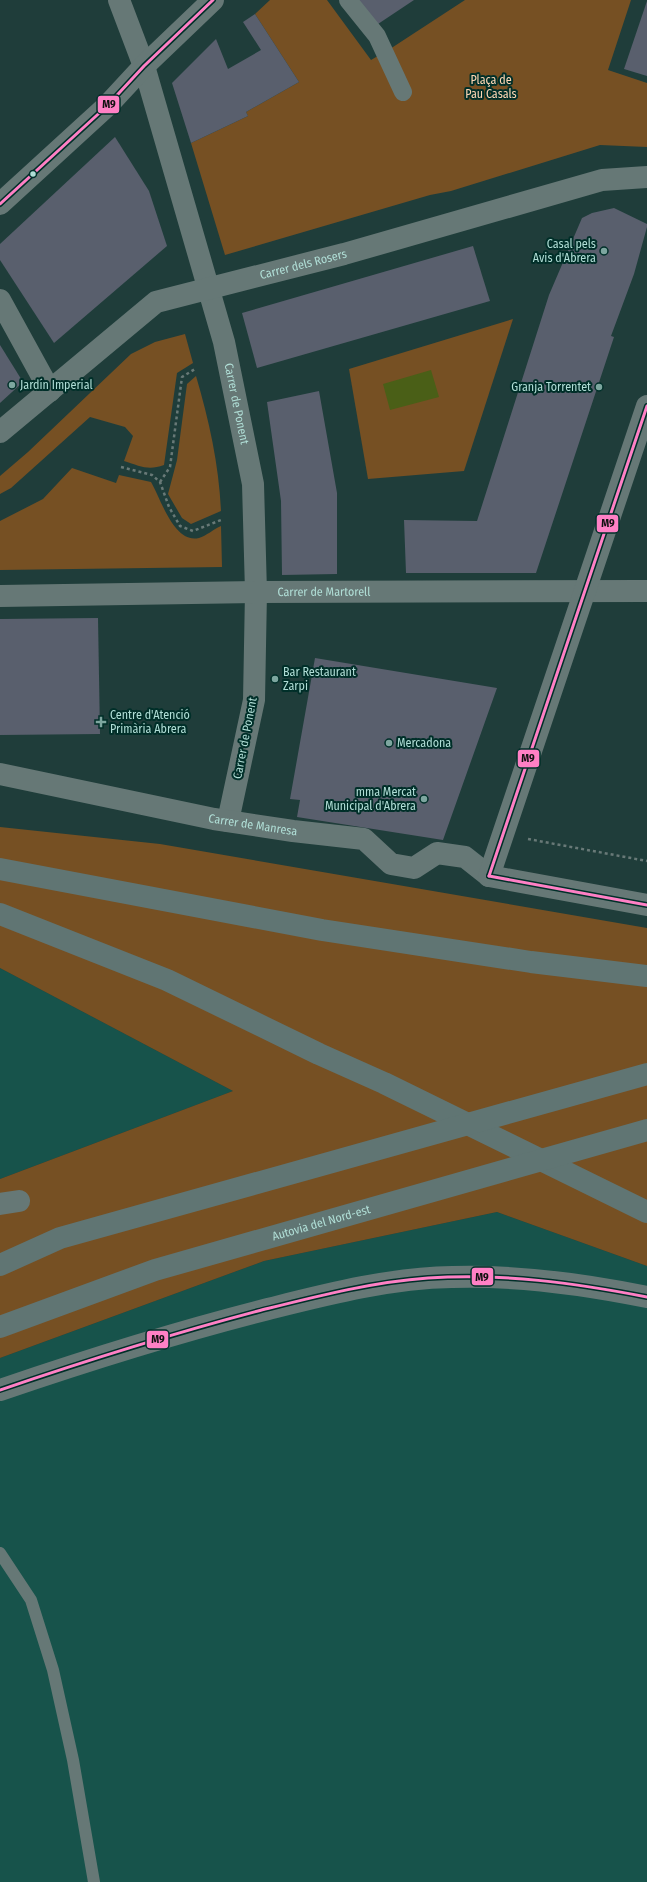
<svg xmlns="http://www.w3.org/2000/svg" width="647" height="1882" font-family="'Fira Sans Condensed',sans-serif">
<style>
.built{fill:#17534b}
.green{fill:#765023}
.water{fill:#4a5f17}
.building{fill:#595f6d}
.lines{fill:none;stroke-linecap:round;stroke-linejoin:round}
.path{stroke:#687977;stroke-width:2.5;stroke-dasharray:3 3;stroke-linecap:butt}
.service{stroke:#667876;stroke-width:12}
.pedestrian{stroke:#667876;stroke-width:18}
.minor{stroke:#667876;stroke-width:22}
.tertiary{stroke:#667876;stroke-width:22}
.motorway{stroke:#607573;stroke-width:22}
.bus-1-casing{stroke:#002f29;stroke-width:6}
.bus-1{stroke:#ff80c5;stroke-width:3}
.bus-dot{fill:#b0ded6;stroke:#002f29;stroke-width:1.5}
.poi-dot{fill:#7da69f;stroke:#002f29;stroke-width:1.5}
.labels{text-anchor:middle;stroke-width:4;stroke-linejoin:round;paint-order:stroke}
.park-label{font-size:12px;fill:#fed7b4;stroke:#002f29}
.poi-label{font-size:12px;fill:#b0ded6;stroke:#002f29;text-anchor:start}
.street-label{font-size:12px;fill:#b0ded6;stroke:#002f29}
.line-badge{stroke:#002f29;stroke-width:1.5}
.pale-badge-label{font-size:11px;text-anchor:middle;font-weight:bold;fill:#111}
</style>
<rect width="100%" height="100%" fill="#1f3d3a"/>
<g class="built">
<polygon points="0,968 233,1091 0,1179"/>
<polygon points="497,1212 647,1266 647,1882 0,1882 0,1358 264,1261"/>
</g>
<g class="green">
<polygon points="270,0 327,0 371,60 393,47 465,0 631,0 608,70 647,83 647,147 600,145 451,191 430,195 225,255 191,143 248,116 246,112 299,82 255,14"/>
<polygon points="513,319 464,471 368,479 349,369"/>
<path d="M185,334L193,363L177,373L164,465C148,471 140,466 124,461L133,436L125,427L90,417L11,488L0,494V476L28,452L131,354L155,342Z"/>
<path d="M196,376C209,420 219,465 221,511L191,524L182,518L168,494L177,460L187,384Z"/>
<path d="M72,468L116,483L119,475L151,482C161,499 174,544 199,538C206,536 214,529 221,526L222,567L0,570V521L43,499Z"/>
<polygon points="0,827 160,844 647,928 647,1266 497,1212 264,1261 0,1358 0,1179 233,1091 0,968"/>
</g>
<polygon class="water" points="431,370 439,397 390,410 383,384"/>
<g class="building">
<polygon points="358,0 414,0 375,26"/>
<polygon points="647,1 647,76 624,69"/>
<polygon points="255,14 299,82 246,112 248,116 191,143 172,83 216,39 228,69 261,50 243,22"/>
<polygon points="115,137 149,191 167,246 54,343 0,260 0,244"/>
<polygon points="614,208 647,224 647,227 634,274 611,336 614,337 536,573 406,573 404,520 477,521 549,295 582,218 592,213"/>
<polygon points="473,246 490,301 257,368 242,313"/>
<polygon points="0,345 23,382 0,403"/>
<polygon points="319,391 337,493 337,574 282,575 281,501 267,402"/>
<polygon points="98,618 100,734 0,735 0,619"/>
<polygon points="315,658 497,688 443,840 297,817 300,800 290,799"/>
</g>
<g class="lines">
<g class="path">
<polyline points="121,467 152,475 160,482 169,507 180,526 193,531 221,520"/>
<polyline points="160,482 170,467 182,377 195,369"/>
<polyline points="528,839 647,861"/>
</g>
<polyline class="service" points="0,1553 31,1600 53,1670 73,1760 94,1882"/>
<polyline class="pedestrian" points="348,0 377,36 403,92"/>
<g class="minor">
<path id="s1" d="M119,0L144,66L224,342L253,484L256,592L254,700L228,821"/>
<polyline points="0,204 107,106 144,66 213,0"/>
<polyline points="0,300 50,391"/>
<path id="s2" d="M0,432L156,302L344,254L602,180L647,177"/>
<path id="s3" d="M0,596L256,592L647,591"/>
<path id="s4" d="M0,774L214,819L293,831L364,839L391,864L414,868L437,853L465,857L489,876L647,905"/>
<polyline points="489,876 647,406"/>
<polyline points="0,1204 19,1201"/>
</g>
<path class="tertiary" d="M0,1390C88,1360 177,1332 268,1309C328,1294 390,1278 452,1277C517,1275 583,1284 647,1297"/>
<g class="motorway">
<polyline points="0,869 322,930 531,962 647,976"/>
<polyline points="0,914 167,980 319,1054 384,1083 647,1212"/>
<polyline points="0,1265 60,1238 647,1074"/>
<path id="s5" d="M0,1327L155,1270L647,1130"/>
</g>
<g class="bus-1-casing">
<g id="bus-1">
<polyline points="0,204 107,106 144,66 213,0"/>
<polyline points="489,876 647,406"/>
<polyline points="489,876 647,905"/>
<path d="M0,1390C85,1361 171,1334 258,1311C314,1297 371,1282 428,1278C502,1273 575,1283 647,1297"/>
</g>
</g>
<use href="#bus-1" class="bus-1"/>
</g>
<circle class="bus-dot" cx="33" cy="174" r="3.5"/>
<g class="poi-dot">
<circle cx="604" cy="251" r="4"/>
<circle cx="12" cy="385" r="4"/>
<circle cx="599" cy="387" r="4"/>
<circle cx="275" cy="679" r="4"/>
<path d="M99 716h4v4h4v4h-4v4h-4v-4h-4v-4h4z"/>
<circle cx="389" cy="743" r="4"/>
<circle cx="424" cy="799" r="4"/>
</g>
<g class="labels">
<g class="park-label">
<text x="491" y="84">Plaça de<tspan x="491" dy="14">Pau Casals</tspan></text>
</g>
<g class="poi-label">
<text x="596" y="248" text-anchor="end">Casal pels<tspan x="596" dy="14">Avis d'Abrera</tspan></text>
<text x="20" y="389">Jardín Imperial</text>
<text x="591" y="391" text-anchor="end">Granja Torrentet</text>
<text x="283" y="676">Bar Restaurant<tspan x="283" dy="14">Zarpi</tspan></text>
<text x="110" y="719">Centre d'Atenció<tspan x="110" dy="14">Primària Abrera</tspan></text>
<text x="397" y="747">Mercadona</text>
<text x="416" y="796" text-anchor="end">mma Mercat<tspan x="416" dy="14">Municipal d'Abrera</tspan></text>
</g>
<g class="street-label">
<text dy="4" stroke="none"><textPath href="#s2" startOffset="355">Carrer dels Rosers</textPath></text>
<text dy="4" stroke="none"><textPath href="#s1" startOffset="421">Carrer de Ponent</textPath></text>
<text dy="4" stroke="none"><textPath href="#s3" startOffset="324">Carrer de Martorell</textPath></text>
<text transform="translate(245 738) rotate(-79)" y="4">Carrer de Ponent</text>
<text dy="4" stroke="none"><textPath href="#s4" startOffset="258">Carrer de Manresa</textPath></text>
<text dy="4" stroke="none"><textPath href="#s5" startOffset="338">Autovia del Nord-est</textPath></text>
</g>
</g>
<g class="line-badge">
<rect x="97" y="95" width="23" height="19" rx="4" fill="#ff80c5"/>
<rect x="596" y="514" width="23" height="19" rx="4" fill="#ff80c5"/>
<rect x="517" y="749" width="23" height="19" rx="4" fill="#ff80c5"/>
<rect x="471" y="1267" width="23" height="19" rx="4" fill="#ff80c5"/>
<rect x="146" y="1330" width="23" height="19" rx="4" fill="#ff80c5"/>
</g>
<g class="pale-badge-label">
<text x="109" y="108">M9</text>
<text x="608" y="527">M9</text>
<text x="528" y="762">M9</text>
<text x="482" y="1281">M9</text>
<text x="158" y="1343">M9</text>
</g>
</svg>
